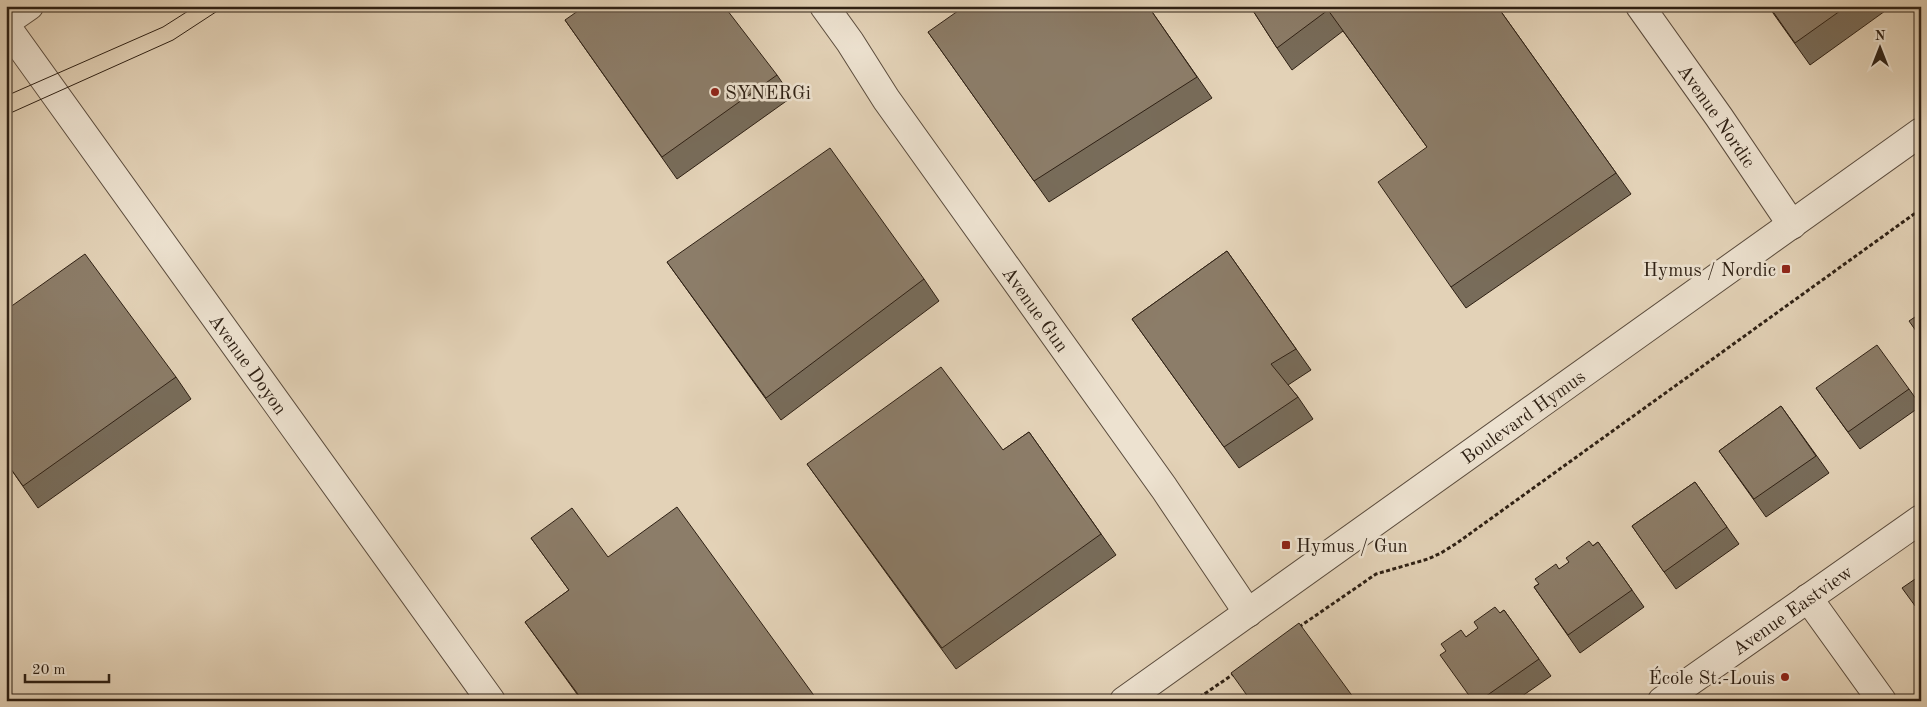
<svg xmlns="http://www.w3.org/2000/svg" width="1927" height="707" font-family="'Old Standard TT',serif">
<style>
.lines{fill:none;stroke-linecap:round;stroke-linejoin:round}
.minor-casing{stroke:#5b4c3d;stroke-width:30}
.path{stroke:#2e2014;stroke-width:3;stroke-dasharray:4 2.5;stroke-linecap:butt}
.minor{stroke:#ede2d0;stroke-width:28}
.tram{stroke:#2e2014;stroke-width:1}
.wall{fill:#786c5a;stroke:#2e2014}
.building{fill:#8c7d69;stroke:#2e2014}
.poi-dot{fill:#8f2418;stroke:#ede2d0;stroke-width:2}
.labels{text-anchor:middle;stroke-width:5;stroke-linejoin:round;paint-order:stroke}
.poi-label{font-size:19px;fill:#2e2014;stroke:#ede2d0;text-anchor:start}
.street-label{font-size:19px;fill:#2e2014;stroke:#ede2d0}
</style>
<rect width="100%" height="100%" fill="#e3d2b7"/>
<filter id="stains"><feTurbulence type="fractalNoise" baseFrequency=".004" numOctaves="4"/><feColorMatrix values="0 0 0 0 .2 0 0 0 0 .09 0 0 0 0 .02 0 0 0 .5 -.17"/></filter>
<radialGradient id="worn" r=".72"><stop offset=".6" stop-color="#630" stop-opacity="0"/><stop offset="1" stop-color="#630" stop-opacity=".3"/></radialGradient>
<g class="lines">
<g class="minor-casing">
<g id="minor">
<path id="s1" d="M824,6L850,42L886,99L1164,488L1248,613"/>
<path id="s2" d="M1640,6L1719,117L1792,225"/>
<polyline points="6,22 29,6"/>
<path id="s3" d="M6,26L491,701"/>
<polyline points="1808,598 1882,701"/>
<path id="s4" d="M1124,701L1921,132"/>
<path id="s5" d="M1662,701L1921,519"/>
</g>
</g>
<g class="path">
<polyline points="1299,627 1376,574 1428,559 1441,553 1457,543 1921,209"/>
<polyline points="1194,701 1235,673"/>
</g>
<use href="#minor" class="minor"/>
<g class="tram">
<polyline points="6,96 163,27 196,6"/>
<polyline points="6,115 173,40 225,6"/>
</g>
</g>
<g class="wall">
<polygon points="1148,6 1212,98 1049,202 928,32"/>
<polygon points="1250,6 1497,6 1631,194 1466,308 1451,287 1427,147 1343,31 1292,70 1277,48"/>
<polygon points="1768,6 1892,6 1810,65"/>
<polygon points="565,20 777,75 792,97 677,179"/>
<polygon points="1227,251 1311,370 1288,385 1298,397 1313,419 1239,468 1132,319"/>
<polygon points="667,262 924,279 939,301 781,420"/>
<polygon points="176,377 191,399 38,508 6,462"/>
<polygon points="1816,388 1909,389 1921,406 1860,449"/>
<polygon points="1781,406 1829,473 1766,517 1719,451"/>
<polygon points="1029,432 1116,555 956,669 807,464 1003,450"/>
<polygon points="1695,482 1739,544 1676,589 1632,526"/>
<polygon points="531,538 608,557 818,701 582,701 525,622 569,590"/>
<polygon points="1598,542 1644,607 1580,653 1534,587"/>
<polygon points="1504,610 1551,676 1515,701 1473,701 1466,637"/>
</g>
<g class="building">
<polygon points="585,6 724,6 777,75 662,157 565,20"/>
<polygon points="965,6 1148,6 1197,77 1034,181 928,32"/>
<polygon points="1250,6 1497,6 1616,173 1451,287 1378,182 1427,147 1328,10 1277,48"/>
<polygon points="1769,6 1847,6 1795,43"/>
<polygon points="830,148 924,279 766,398 667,262"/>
<polygon points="1227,251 1296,349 1271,364 1298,397 1224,447 1132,319"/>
<polygon points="85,254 176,377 23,486 6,462 6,310"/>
<polygon points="1921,313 1921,338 1909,321"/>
<polygon points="1877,345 1909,389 1848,432 1816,388"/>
<polygon points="941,367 1003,450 1029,432 1101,534 942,648 807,464"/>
<polygon points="1781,406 1816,456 1754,499 1719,451"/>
<polygon points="1695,482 1727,527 1664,572 1632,526"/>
<polygon points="677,507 818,701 583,701 525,622 569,590 531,538 572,508 608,557"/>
<polygon points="1589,541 1593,546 1598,542 1632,590 1568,635 1534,587 1539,584 1535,579 1556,564 1559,569 1569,562 1566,558"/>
<polygon points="1921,575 1921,614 1902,588"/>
<polygon points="1495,607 1500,613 1504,610 1539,659 1479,701 1473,701 1440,655 1446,651 1441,644 1461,630 1466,637 1478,628 1474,622"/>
<polygon points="1299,623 1356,701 1251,701 1231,673"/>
</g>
<g class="poi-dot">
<circle cx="715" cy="92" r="5"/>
<rect x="1781" y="264" width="10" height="10" rx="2.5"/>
<rect x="1281" y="540" width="10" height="10" rx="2.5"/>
<circle cx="1785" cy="677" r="5"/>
</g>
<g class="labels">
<g class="poi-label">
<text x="725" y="99">SYNERGi</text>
<text x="1776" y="276" text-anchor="end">Hymus / Nordic</text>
<text x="1296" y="552">Hymus / Gun</text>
<text x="1775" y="684" text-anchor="end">École St.-Louis</text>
</g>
<g class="street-label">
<text dy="7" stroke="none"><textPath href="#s2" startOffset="134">Avenue Nordic</textPath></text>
<text dy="7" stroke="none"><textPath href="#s1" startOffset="370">Avenue Gun</textPath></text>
<text dy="7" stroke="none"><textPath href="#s3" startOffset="416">Avenue Doyon</textPath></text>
<text dy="7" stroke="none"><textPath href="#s4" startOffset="490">Boulevard Hymus</textPath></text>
<text dy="7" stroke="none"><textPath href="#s5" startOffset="159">Avenue Eastview</textPath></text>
</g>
</g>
<rect width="1927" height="707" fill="none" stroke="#e3d2b7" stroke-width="25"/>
<rect x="8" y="8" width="1912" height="692" fill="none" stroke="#2e2014" stroke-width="2.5"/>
<rect x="12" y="12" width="1902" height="682" fill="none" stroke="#2e2014"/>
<g transform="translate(1880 48)" stroke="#ede2d0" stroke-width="4" paint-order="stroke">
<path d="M0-4L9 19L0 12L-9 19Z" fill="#2e2014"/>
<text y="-8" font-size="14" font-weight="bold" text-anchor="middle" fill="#2e2014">N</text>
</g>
<path d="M25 674v8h84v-8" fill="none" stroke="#2e2014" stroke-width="2.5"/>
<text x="32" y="674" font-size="15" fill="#2e2014" stroke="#ede2d0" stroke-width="4" paint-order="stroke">20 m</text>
<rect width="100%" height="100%" filter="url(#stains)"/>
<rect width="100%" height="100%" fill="url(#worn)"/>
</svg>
